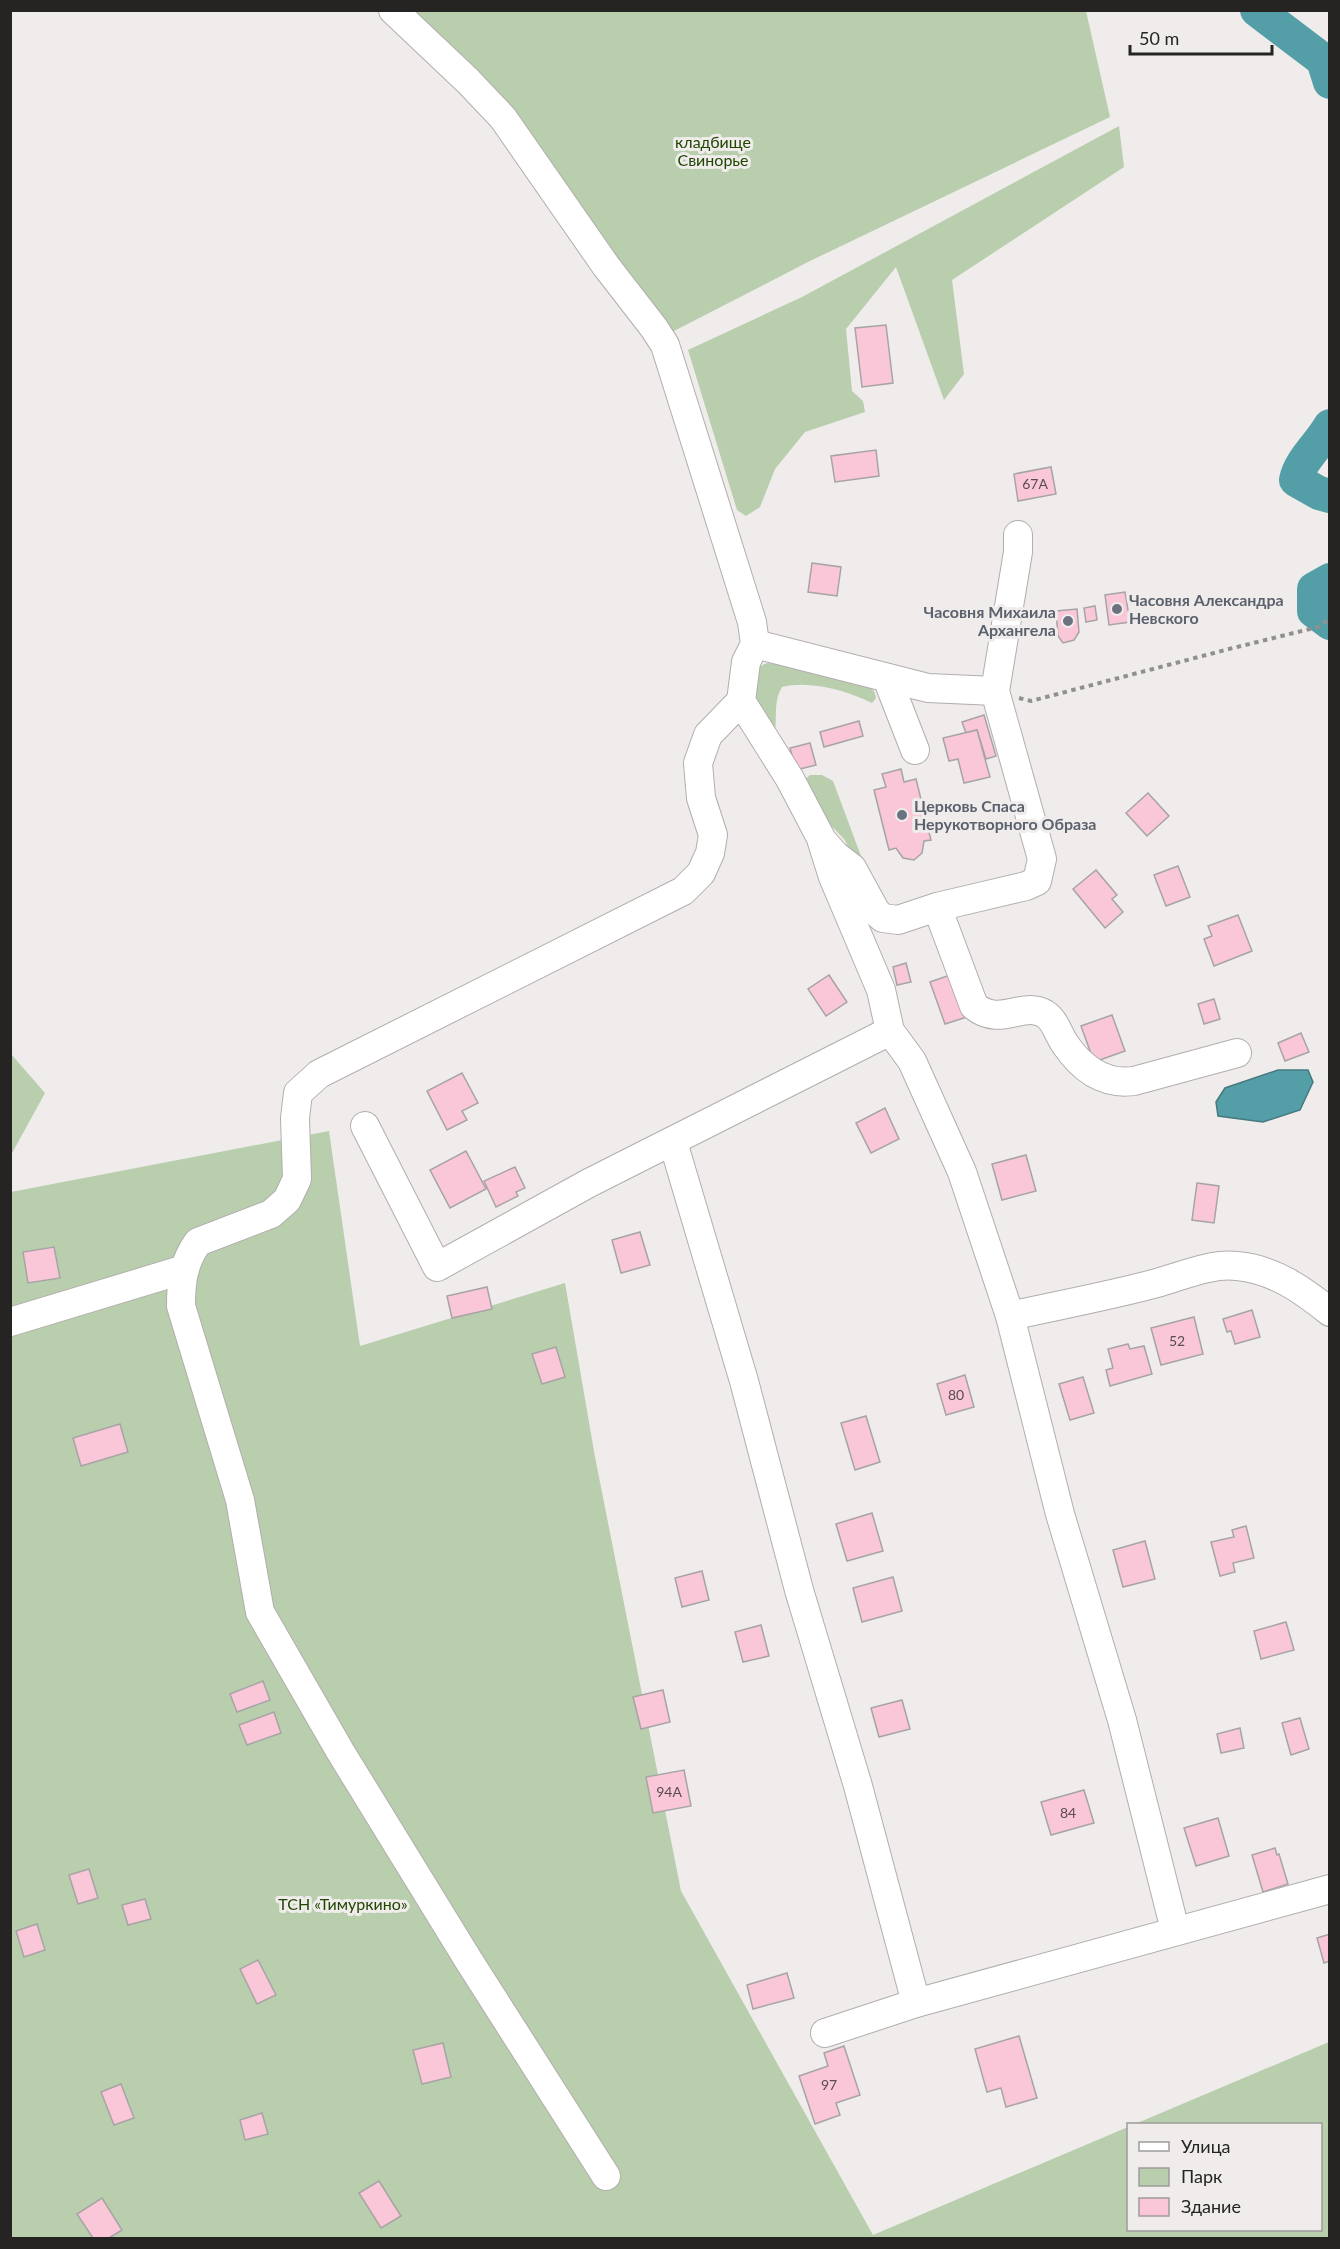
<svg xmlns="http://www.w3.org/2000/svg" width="1340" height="2249" font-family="Lato,sans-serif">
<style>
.green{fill:#b8cead}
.water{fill:#549ea7;stroke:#46797f;stroke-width:1.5}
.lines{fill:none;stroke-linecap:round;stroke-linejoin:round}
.river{stroke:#549ea7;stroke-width:34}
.building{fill:#f9c7d7;stroke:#a7a4a5;stroke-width:1.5}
.minor-casing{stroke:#b1aead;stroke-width:30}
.path{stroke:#92908f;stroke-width:4;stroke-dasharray:4.5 4.5;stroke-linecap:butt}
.minor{stroke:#fff;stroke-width:28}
.worship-dot{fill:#6b7280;stroke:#efeceb;stroke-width:2}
.labels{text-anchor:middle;stroke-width:6;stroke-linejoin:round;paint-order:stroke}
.number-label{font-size:14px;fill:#5a4d50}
.park-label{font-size:16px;fill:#204700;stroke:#efeceb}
.worship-label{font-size:16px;font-weight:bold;fill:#5b616d;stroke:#efeceb;text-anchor:start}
</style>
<rect width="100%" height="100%" fill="#efeceb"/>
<g class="green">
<polygon points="405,11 1086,11 1110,117 810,261 670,333"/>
<polygon points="1119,126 1124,167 952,280 964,374 944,400 896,267 846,329 852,391 863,401 865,412 805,432 775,469 760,507 746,516 737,510 688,350 802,297"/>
<path d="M767,663L779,664L869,686L874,691L876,698L872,703C848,691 810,680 782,687C770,707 782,728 769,746L748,675L752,670Z"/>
<polygon points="810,775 822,775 833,781 877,899 844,839 804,797 802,782"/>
<polygon points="11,1054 45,1093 11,1155"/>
<polygon points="329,1131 360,1346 565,1283 595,1457 681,1891 873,2235 1128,2127 1128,2230 1320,2230 1320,2124 1135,2124 1329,2042 1329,2238 11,2238 11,1192"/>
</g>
<polygon class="water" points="1278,1070 1308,1070 1313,1082 1300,1110 1263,1122 1218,1116 1216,1102 1225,1088"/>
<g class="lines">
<g class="river">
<polyline points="1257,10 1323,60 1330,82"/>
<path d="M1330,426C1320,444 1300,460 1296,480L1319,493L1330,496"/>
<polyline points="1330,580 1314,589 1314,611 1330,623"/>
</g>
</g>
<g class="building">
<polygon points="886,325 893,383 862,387 855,328"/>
<polygon points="876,450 879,476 835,482 831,456"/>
<polygon points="1051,467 1056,494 1018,501 1014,474"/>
<polygon points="812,563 841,567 837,596 808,592"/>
<polygon points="1125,592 1130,622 1109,625 1105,595"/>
<polygon points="1095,606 1097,620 1086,622 1084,608"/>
<polygon points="1077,609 1079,632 1074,640 1063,643 1058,636 1056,611"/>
<polygon points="984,715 996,756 986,759 977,730 966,733 962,722"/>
<polygon points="859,721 863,736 824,747 820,732"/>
<polygon points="977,730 990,777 964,783 958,759 949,761 943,738"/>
<polygon points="810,743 816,765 796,770 790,748"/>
<polygon points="901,769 904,782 916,779 931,840 924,841 922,853 914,860 903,858 896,848 889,850 874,790 886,787 882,774"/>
<polygon points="1148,793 1169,816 1147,836 1126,813"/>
<polygon points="1178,866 1190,897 1166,906 1154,875"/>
<polygon points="1096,870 1117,895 1112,899 1123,912 1105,928 1073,889"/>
<polygon points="1238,915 1252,951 1214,966 1204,939 1212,936 1208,926"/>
<polygon points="906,963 911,982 897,985 893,967"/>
<polygon points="953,974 967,1017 945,1024 930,982"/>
<polygon points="829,975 847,1002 826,1016 808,989"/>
<polygon points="1214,999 1220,1019 1204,1024 1198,1004"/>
<polygon points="1112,1015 1125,1051 1094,1062 1081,1026"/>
<polygon points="1301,1033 1309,1052 1285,1061 1278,1043"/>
<polygon points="462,1073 478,1103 462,1111 467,1120 447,1130 427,1091"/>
<polygon points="885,1108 899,1139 871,1153 856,1123"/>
<polygon points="466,1151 486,1189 450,1208 430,1170"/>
<polygon points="1026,1155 1036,1191 1002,1200 992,1164"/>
<polygon points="515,1167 525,1188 516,1192 518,1196 496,1207 484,1181"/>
<polygon points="1197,1183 1219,1186 1214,1223 1192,1220"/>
<polygon points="640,1232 650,1265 621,1273 612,1240"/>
<polygon points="54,1247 60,1278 28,1283 23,1252"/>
<polygon points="487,1287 492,1309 452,1318 447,1296"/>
<polygon points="1252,1310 1260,1337 1235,1344 1231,1331 1227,1332 1223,1319"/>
<polygon points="1194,1317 1203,1354 1161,1365 1151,1328"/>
<polygon points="1128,1344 1130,1349 1144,1346 1152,1374 1110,1386 1106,1370 1113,1368 1108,1349"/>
<polygon points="556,1347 565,1377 542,1384 532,1354"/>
<polygon points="965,1375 974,1407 946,1415 937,1384"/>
<polygon points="1083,1377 1094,1413 1070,1420 1059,1384"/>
<polygon points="866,1416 880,1462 855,1470 841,1423"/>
<polygon points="120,1424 128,1452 81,1466 73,1438"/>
<polygon points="872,1513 883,1551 847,1561 836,1524"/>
<polygon points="1246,1526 1254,1558 1233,1563 1235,1572 1220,1576 1211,1542 1234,1537 1232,1530"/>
<polygon points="1145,1541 1155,1579 1123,1587 1113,1550"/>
<polygon points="702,1571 709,1600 682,1607 675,1578"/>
<polygon points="893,1577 902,1611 862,1622 853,1588"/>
<polygon points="1286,1622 1294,1650 1261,1659 1254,1631"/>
<polygon points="761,1625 769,1656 743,1662 735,1632"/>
<polygon points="263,1681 270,1700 237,1712 230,1694"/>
<polygon points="663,1690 670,1722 641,1729 633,1697"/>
<polygon points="902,1700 910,1729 879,1737 871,1708"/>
<polygon points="274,1712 281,1733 247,1745 239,1725"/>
<polygon points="1300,1718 1309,1749 1291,1755 1282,1723"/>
<polygon points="1240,1728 1244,1748 1221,1753 1217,1734"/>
<polygon points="684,1770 691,1806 653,1813 646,1777"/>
<polygon points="1084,1790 1094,1823 1051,1835 1041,1802"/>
<polygon points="1218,1818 1229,1856 1196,1866 1184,1828"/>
<polygon points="1275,1848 1277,1855 1279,1854 1288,1884 1263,1892 1252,1855"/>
<polygon points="89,1869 98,1898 78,1904 69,1875"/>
<polygon points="145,1899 151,1919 128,1925 122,1905"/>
<polygon points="37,1924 45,1950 24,1957 16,1931"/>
<polygon points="1330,1934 1330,1961 1324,1963 1317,1938"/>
<polygon points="258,1960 276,1995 257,2004 240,1969"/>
<polygon points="787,1973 794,1998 753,2009 747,1985"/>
<polygon points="1019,2036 1037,2098 1006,2107 1001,2088 987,2092 975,2049"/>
<polygon points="443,2043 451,2077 422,2084 413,2050"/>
<polygon points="844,2046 860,2095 836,2103 840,2115 815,2124 799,2076 828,2066 824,2053"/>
<polygon points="121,2084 134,2118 114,2125 101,2092"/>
<polygon points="262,2113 268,2134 245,2140 240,2120"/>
<polygon points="379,2181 401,2216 381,2228 359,2193"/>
<polygon points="102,2198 122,2230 109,2238 93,2238 77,2214"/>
</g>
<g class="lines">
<g class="minor-casing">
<g id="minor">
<polyline points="393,10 468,81 503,118 606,266 654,328 665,345 752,622 755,644 746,662 741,701 790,779 822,840 835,855 852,868 876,912 883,918 898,920 937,907 1026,886 1037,881 1042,859 995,691 1018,552 1018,535"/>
<polyline points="755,644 928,688 995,691"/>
<polyline points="887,678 915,750"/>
<polyline points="822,842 833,877 881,990 890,1031 912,1061 962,1172 1010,1316 1060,1514 1122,1720 1175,1930"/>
<path d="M937,907L974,1006C1001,1028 1023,1000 1045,1014C1055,1020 1058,1034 1065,1044C1082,1069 1104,1085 1134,1081L1237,1053"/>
<polyline points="365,1126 437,1267 589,1183 890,1031"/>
<polyline points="673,1142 744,1381 799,1590 858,1786 916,2003"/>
<path d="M1010,1316C1059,1305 1109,1296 1157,1283C1182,1276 1211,1263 1237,1266C1273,1269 1303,1290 1330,1312"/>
<polyline points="10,1322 185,1269"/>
<polyline points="825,2033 916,2003 1330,1889"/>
<path d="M606,2176L469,1961L340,1751L260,1612L240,1500L181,1306C181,1282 183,1263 198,1242L271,1214L287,1200L297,1179L295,1118L298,1093L319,1074L683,891L701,873L710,853L713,835L701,798L698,763L708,735L741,701"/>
</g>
</g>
<polyline class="path" points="1019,698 1031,701 1229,649 1318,627 1330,618"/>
<use href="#minor" class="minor"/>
</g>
<g class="worship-dot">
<circle cx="1117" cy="609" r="6"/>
<circle cx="1068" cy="621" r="6"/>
<circle cx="902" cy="815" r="6"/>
</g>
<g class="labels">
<g class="number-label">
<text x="1035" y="489">67А</text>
<text x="1177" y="1346">52</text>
<text x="956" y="1400">80</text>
<text x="669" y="1797">94А</text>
<text x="1068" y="1818">84</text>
<text x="829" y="2090">97</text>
</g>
<g class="park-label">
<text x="713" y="148">кладбище<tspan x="713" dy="18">Свинорье</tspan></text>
<text x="343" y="1910">ТСН «Тимуркино»</text>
</g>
<g class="worship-label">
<text x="1129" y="606">Часовня Александра<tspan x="1129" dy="18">Невского</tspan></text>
<text x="1056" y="618" text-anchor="end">Часовня Михаила<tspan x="1056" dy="18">Архангела</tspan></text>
<text x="914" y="812">Церковь Спаса<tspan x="914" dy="18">Нерукотворного Образа</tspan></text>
</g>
</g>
<rect width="1340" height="2249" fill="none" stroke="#252423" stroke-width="24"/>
<rect x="1127" y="2123" width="195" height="108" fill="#efeceb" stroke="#9e9c9b" stroke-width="1.5"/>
<rect x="1139" y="2142" width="30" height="9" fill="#ffffff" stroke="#9e9c9b" stroke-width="1.5"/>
<text x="1181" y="2153" font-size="18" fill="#252423">Улица</text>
<rect x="1139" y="2168" width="30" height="18" fill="#b8cead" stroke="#9e9c9b" stroke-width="1.5"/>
<text x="1181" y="2183" font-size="18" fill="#252423">Парк</text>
<rect x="1139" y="2198" width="30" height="18" fill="#f9c7d7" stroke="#9e9c9b" stroke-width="1.5"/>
<text x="1181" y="2213" font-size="18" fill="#252423">Здание</text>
<path d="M1130 45v9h142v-9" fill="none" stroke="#252423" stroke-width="3"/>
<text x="1139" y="45" font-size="18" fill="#252423" stroke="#efeceb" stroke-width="4.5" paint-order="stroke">50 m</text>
</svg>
